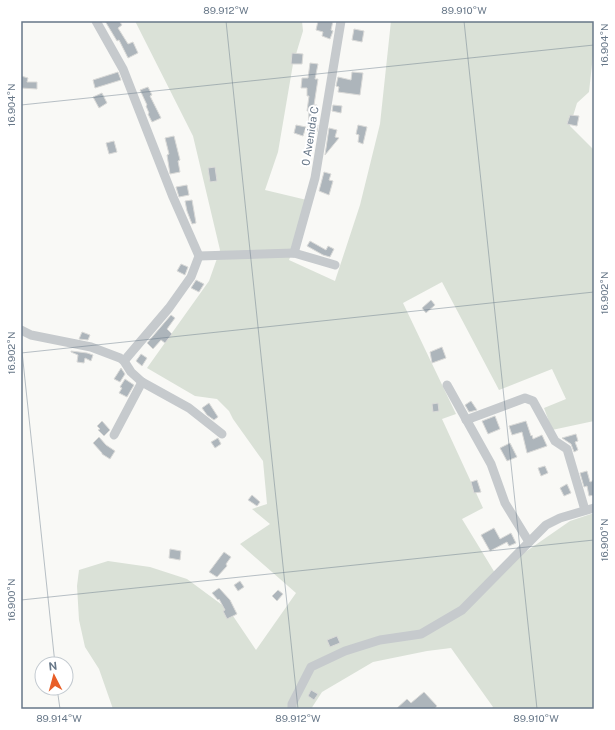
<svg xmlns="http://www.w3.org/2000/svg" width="615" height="730" font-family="'Public Sans',sans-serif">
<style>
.green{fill:#dae1d7}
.building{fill:#adb5bb;stroke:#dadad8}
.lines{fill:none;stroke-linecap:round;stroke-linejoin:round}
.minor{stroke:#c6cacd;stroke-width:9}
.ticks{fill:none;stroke:#677788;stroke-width:1;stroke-opacity:0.45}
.labels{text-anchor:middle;stroke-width:4;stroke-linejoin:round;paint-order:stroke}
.street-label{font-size:11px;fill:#677788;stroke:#fff}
.neatline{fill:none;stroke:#677788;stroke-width:1.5}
.ticks-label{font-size:10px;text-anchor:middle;fill:#677788}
</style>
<rect width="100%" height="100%" fill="#f9f9f6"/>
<polygon class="green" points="135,21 302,21 303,31 293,64 278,152 265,190 311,201 289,260 335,281 360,205 380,124 391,21 594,21 594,46 589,92 577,103 570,126 594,150 594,421 552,430 544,408 566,399 552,369 499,390 442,282 403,303 456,414 442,419 483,508 462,519 495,573 570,521 594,513 594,709 491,709 493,707 451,648 427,651 373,662 322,692 311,709 113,709 99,669 85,647 79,620 77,586 79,570 108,561 150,567 187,579 229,610 256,650 296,593 240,544 270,524 252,509 267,504 263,461 233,419 229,411 217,399 195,396 147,368 209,281 220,250 193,136"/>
<g class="building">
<polygon points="105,21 119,21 122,25 118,28 128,44 133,42 138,53 128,58 119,40 117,41"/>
<polygon points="318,21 333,21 331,30 333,31 330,39 322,36 323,32 316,30"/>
<polygon points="354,29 364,31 362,42 352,40"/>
<polygon points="292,53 303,54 302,64 291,64"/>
<polygon points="310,63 318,64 315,79 318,79 314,105 317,105 316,112 314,112 314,124 318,125 317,132 308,131 309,111 307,111 309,96 307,96 307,88 301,88 302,78 308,78"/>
<polygon points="118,72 121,80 95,88 93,80"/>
<polygon points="352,72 363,73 360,95 338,92 339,87 336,86 338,77 351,80"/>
<polygon points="21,76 28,78 27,82 37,82 37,89 21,88"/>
<polygon points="148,87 152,95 150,96 161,118 152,122 148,114 149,113 146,106 147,105 140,90"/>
<polygon points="102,93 107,103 99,108 93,97"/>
<polygon points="333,105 342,106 341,113 332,111"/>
<polygon points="570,115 579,116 577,126 567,124"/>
<polygon points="296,125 306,127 303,136 294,133"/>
<polygon points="358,125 367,127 363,144 358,142 359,135 356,134"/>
<polygon points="329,128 337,130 335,137 339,138 325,155"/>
<polygon points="174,136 180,160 178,161 180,172 170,174 167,155 169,154 165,138"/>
<polygon points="114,141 117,152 109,154 106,143"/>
<polygon points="215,167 217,181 210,182 208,168"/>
<polygon points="324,172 331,174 329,180 333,181 329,195 319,191"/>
<polygon points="187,185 189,195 179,197 176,187"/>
<polygon points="192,200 196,223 192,224 187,211 185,201"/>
<polygon points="310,241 326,250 328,246 334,249 330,257 323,255 307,246"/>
<polygon points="181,264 188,267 185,275 177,271"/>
<polygon points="196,280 204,284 199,292 191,288"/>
<polygon points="431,300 435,305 426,313 422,308"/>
<polygon points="171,315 175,318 167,329 172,334 165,343 161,340 153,349 147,343"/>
<polygon points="82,332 90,335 88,340 79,339"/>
<polygon points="442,347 446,358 432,363 430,352"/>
<polygon points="71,351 87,353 93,355 91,361 85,358 84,363 77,362 78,355 71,352"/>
<polygon points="141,354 147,358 142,366 136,361"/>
<polygon points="121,368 125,374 120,382 114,379"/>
<polygon points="125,379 134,385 127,397 119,393 122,388 120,387"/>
<polygon points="471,401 477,410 469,412 465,405"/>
<polygon points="209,403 218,417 214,420 207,415 202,408"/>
<polygon points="438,403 439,411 433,412 432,404"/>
<polygon points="495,416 500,429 488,434 482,421"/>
<polygon points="102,421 110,430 104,436 98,430 100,429 97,426"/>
<polygon points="526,421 531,436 532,435 533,439 542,435 547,446 527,453 522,432 512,435 509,426"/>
<polygon points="576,434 578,441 575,442 578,450 574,452 571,444 562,438"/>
<polygon points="99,437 106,445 115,451 110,459 102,454 102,453 93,443"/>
<polygon points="218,438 221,444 215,448 211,442"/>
<polygon points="510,443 517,457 507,461 500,448"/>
<polygon points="545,466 548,473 541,476 538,468"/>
<polygon points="587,471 590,482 594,480 594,495 589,496 587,486 584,487 580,473"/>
<polygon points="477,480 481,492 474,493 471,482"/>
<polygon points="567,484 571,493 564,496 560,488"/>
<polygon points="252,495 260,502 257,506 248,500"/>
<polygon points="494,528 500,539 511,533 516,543 509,546 507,542 490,551 481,535"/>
<polygon points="170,549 181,551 180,560 169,558"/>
<polygon points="224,552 231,557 226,564 227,566 217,577 209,572"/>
<polygon points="240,581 244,587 238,591 234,585"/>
<polygon points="219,588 230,600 237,614 227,619 223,611 225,610 219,599 218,600 212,593"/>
<polygon points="278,590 283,594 277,601 272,596"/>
<polygon points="337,636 340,643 330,647 327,640"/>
<polygon points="311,690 318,694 314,700 308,696"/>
<polygon points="424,692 437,706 434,709 396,709 407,699 411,703"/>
</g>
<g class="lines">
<g class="minor">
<polyline points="96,21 123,69 173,197 199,256 191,277 169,308 124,361"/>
<polyline points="294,253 315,178 341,21"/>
<polyline points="199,256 294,253 335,265"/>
<polyline points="21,330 31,335 91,347 120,358 124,361 131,372 142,382 189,408 222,434"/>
<polyline points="447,385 491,464 505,503 529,542"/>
<polyline points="466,420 525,398 533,401 555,441 567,449 585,510"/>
<polyline points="114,435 142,382"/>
<polyline points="292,709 292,704 311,667 345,651 380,640 421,634 462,610 546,525 560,518 594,508"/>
</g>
</g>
<path class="ticks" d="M226,21L298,709M464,21L537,709M21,105L594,45M21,342L55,664M21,353L594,292M21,600L594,540M57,688L60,709"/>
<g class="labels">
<g class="street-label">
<text transform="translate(310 136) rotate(-81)" y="4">0 Avenida C</text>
</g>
</g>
<rect width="615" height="730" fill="none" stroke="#ffffff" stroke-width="44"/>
<g transform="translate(54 676) rotate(354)"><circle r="19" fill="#ffffff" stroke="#c2c9cf"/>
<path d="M0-3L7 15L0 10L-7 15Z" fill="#e85e27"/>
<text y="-6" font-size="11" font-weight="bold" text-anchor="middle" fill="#677788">N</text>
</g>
<rect x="22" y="22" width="571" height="686" class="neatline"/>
<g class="ticks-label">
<text x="226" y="14">89.912°W</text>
<text x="464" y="14">89.910°W</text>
<text transform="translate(604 45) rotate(-90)" y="4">16.904°N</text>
<text transform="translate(11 105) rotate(-90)" y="4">16.904°N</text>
<text transform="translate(604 293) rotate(-90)" y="4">16.902°N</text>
<text transform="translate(11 353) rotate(-90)" y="4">16.902°N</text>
<text transform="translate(604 540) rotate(-90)" y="4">16.900°N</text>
<text transform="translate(11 600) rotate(-90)" y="4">16.900°N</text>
<text x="59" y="722">89.914°W</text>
<text x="298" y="722">89.912°W</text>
<text x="536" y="722">89.910°W</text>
</g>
</svg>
